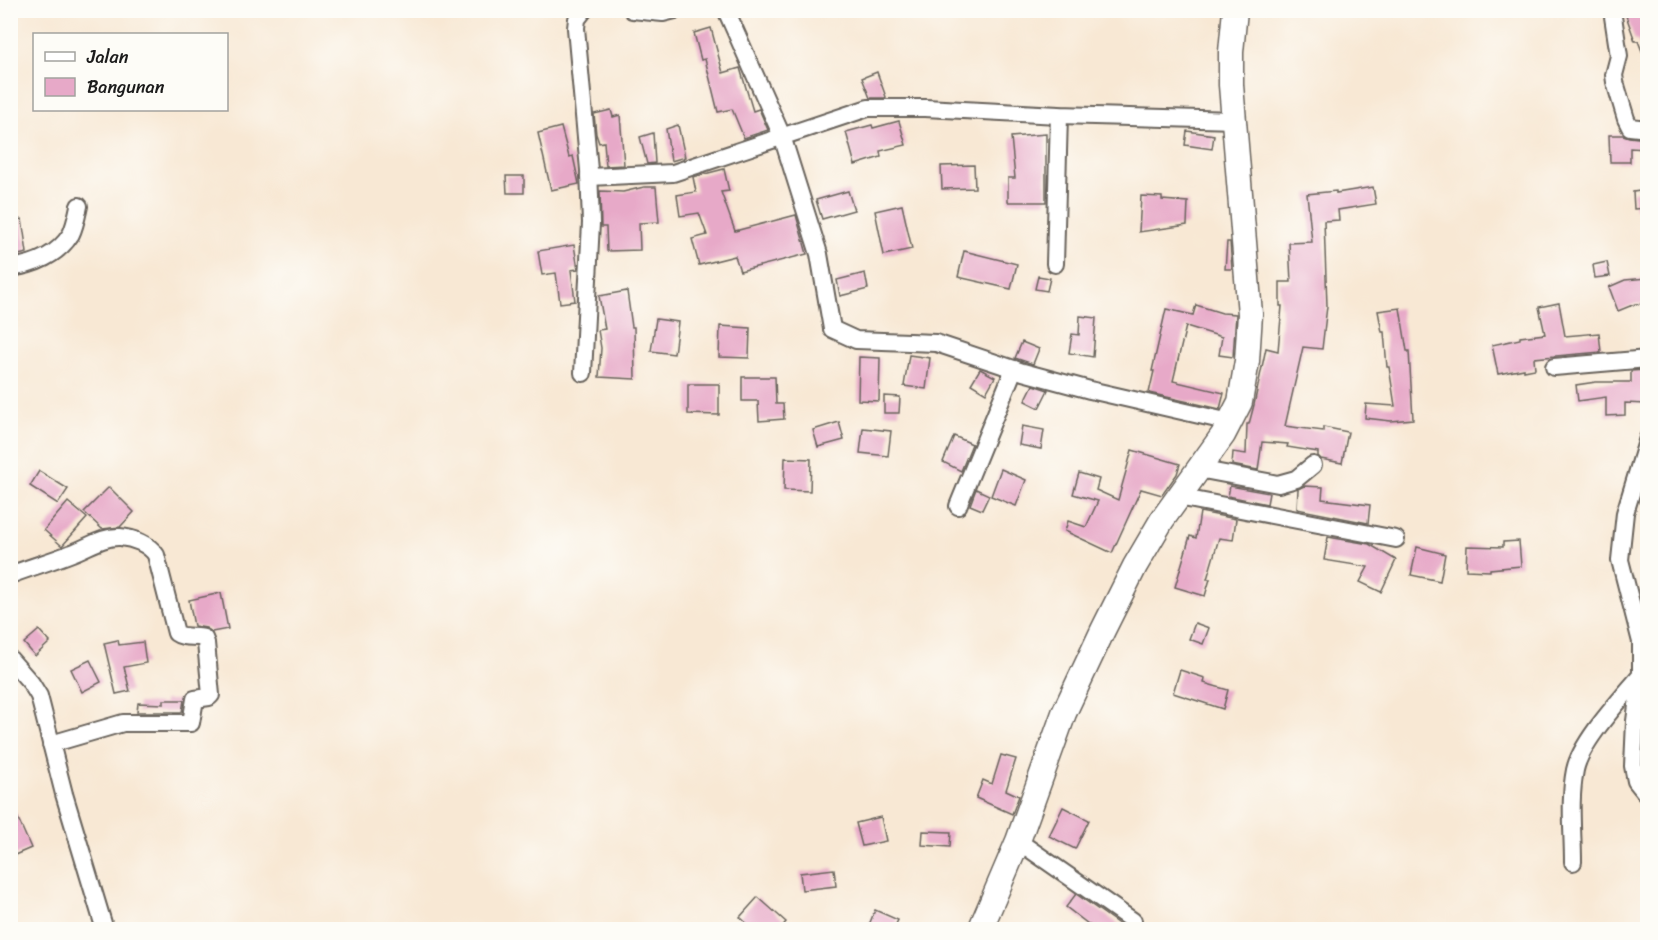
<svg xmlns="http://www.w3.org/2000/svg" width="1658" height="940" font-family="Sriracha,sans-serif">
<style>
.building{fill:#e7a9c8}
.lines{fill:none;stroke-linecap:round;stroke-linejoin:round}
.lane-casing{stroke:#69635c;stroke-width:11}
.street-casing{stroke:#69635c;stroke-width:20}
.secondary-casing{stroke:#69635c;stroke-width:27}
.lane{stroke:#fff;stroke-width:8}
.street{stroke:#fff;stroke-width:16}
.secondary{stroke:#fff;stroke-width:24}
</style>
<rect width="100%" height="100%" fill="#fdfcf7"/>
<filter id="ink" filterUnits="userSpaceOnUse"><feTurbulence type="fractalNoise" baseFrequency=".0167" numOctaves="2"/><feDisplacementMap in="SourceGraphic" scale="12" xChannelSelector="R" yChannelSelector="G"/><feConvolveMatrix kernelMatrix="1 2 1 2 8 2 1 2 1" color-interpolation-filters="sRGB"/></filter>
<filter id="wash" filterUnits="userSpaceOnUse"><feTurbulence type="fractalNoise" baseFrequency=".008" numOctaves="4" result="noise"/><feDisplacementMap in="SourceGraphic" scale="24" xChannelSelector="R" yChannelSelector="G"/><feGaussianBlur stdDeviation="1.35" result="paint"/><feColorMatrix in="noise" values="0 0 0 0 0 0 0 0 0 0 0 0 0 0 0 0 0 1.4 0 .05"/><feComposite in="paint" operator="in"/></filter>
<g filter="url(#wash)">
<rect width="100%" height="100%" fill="#f8e8d4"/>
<g id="blocks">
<g class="building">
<polygon points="1624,10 1647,10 1647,64 1638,41 1635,41"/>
<polygon points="711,28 723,73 740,68 753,111 759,109 768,130 744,138 732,109 718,112 705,59 701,60 694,33"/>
<polygon points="877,72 886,97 885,98 870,98 862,78"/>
<polygon points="611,110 613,117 620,115 624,165 606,166 604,142 599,143 596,134 594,114"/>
<polygon points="899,121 906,145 880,151 881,157 855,165 846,132 872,125 873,128"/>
<polygon points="678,125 685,157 671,161 666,129"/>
<polygon points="561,127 569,157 573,156 579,184 551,190 538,133"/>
<polygon points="1187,131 1214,135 1212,149 1185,145"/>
<polygon points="653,133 655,163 647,164 640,137"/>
<polygon points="1046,134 1046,202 1008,202 1008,178 1015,178 1011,137"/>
<polygon points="1609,135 1623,135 1629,137 1647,139 1647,149 1630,148 1630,162 1610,162"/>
<polygon points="974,165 975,188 942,189 941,166"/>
<polygon points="724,169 729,191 721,192 735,231 796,215 807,254 740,271 735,256 699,265 692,239 707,235 699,213 680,216 677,195 696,192 693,177"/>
<polygon points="506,176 524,176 524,193 507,193"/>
<polygon points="644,187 656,187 659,222 639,223 640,250 607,251 606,227 601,227 600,191 623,192"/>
<polygon points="1373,187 1376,204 1338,210 1339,220 1324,221 1327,306 1322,349 1303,347 1285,426 1323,431 1323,427 1348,432 1342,463 1321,459 1318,456 1318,452 1287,447 1288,444 1262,442 1258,470 1232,465 1233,452 1246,454 1247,424 1249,424 1254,405 1266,348 1278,351 1282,306 1280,306 1280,282 1291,282 1289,243 1312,242 1307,194 1336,191 1336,193"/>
<polygon points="1647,190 1647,208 1634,209 1633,192"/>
<polygon points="848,191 854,210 822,219 816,200"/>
<polygon points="1141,196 1162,197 1162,200 1188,202 1187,225 1139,232"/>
<polygon points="902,205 912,249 884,255 875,211"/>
<polygon points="22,219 27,253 10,257 10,221"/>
<polygon points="1227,242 1230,242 1232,269 1225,269"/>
<polygon points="574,245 578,269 571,270 575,301 560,303 556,273 542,275 538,251"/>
<polygon points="964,251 1017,264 1011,289 958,277"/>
<polygon points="1607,262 1610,276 1595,278 1593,265"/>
<polygon points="865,273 868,289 840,296 837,280"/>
<polygon points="1038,276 1050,278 1047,291 1035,289"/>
<polygon points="1647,278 1647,303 1635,304 1618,311 1609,287 1625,280"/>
<polygon points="627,291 632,327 634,327 635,379 599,377 601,348 598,330 605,329 599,296"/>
<polygon points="1559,303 1565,336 1599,333 1601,352 1534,358 1535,369 1524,371 1524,369 1498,374 1492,345 1520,339 1520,337 1545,334 1539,307"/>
<polygon points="1196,305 1222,313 1236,314 1233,357 1219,355 1222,337 1186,326 1173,381 1224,393 1220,409 1149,393 1154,371 1152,371 1166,309 1193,315"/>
<polygon points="1400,308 1407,351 1409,351 1413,419 1391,421 1365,418 1366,404 1395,406 1389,367 1387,367 1384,332 1382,332 1378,311"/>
<polygon points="1080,316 1096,318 1093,357 1069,353 1072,334 1079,335"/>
<polygon points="656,319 678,322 674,354 651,351"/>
<polygon points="720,326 750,328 749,358 719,357"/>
<polygon points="1022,342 1039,349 1033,364 1015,358"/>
<polygon points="909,355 930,358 926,389 904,386"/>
<polygon points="859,357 880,358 879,401 858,400"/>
<polygon points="980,369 995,377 986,393 971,384"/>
<polygon points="1647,370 1647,404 1625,403 1625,415 1606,416 1606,397 1578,401 1576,385 1596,382 1631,382 1631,371"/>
<polygon points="742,377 775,377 776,404 783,404 784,419 759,421 758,401 742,401"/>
<polygon points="688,384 719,384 719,415 688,414"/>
<polygon points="1033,385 1048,390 1039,408 1025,401"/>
<polygon points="884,396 900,397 899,413 884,413"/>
<polygon points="839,422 844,440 818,447 813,430"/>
<polygon points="1022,426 1044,430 1041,449 1019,445"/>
<polygon points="863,428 891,431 888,456 860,453"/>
<polygon points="954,436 972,444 961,471 943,462"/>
<polygon points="1132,450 1180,464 1177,474 1162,495 1141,489 1112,553 1065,531 1068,521 1086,527 1098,501 1073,494 1079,473 1099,479 1096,490 1118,500"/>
<polygon points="785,458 811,459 810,491 784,490"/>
<polygon points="1001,469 1026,480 1016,506 991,496"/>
<polygon points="39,471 68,489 58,504 30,486"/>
<polygon points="1230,486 1269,493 1267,504 1228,496"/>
<polygon points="1304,486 1323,487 1322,499 1370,505 1368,523 1297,509 1298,489"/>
<polygon points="109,487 134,512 120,527 102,529 84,512"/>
<polygon points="976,489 989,495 982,510 970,505"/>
<polygon points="68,502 87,518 62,546 44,530"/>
<polygon points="1200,512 1236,519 1233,540 1219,538 1207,579 1210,579 1205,596 1175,587 1190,536 1196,538"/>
<polygon points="1328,537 1369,544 1396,560 1381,592 1360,582 1368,567 1324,560"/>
<polygon points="1519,541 1521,566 1490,569 1490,571 1466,570 1467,546 1503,547 1503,542"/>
<polygon points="1417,547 1445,554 1440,581 1411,575"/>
<polygon points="221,593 228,629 212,632 206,628 194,626 189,600"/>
<polygon points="1195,623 1209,628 1203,644 1189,639"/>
<polygon points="39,630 50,642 35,656 24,643"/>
<polygon points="118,640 119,645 143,642 146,663 124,667 130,691 116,694 104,643"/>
<polygon points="90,660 101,682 82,692 71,669"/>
<polygon points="1180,670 1205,678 1204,683 1228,690 1223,709 1173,693"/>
<polygon points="164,700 184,700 182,712 137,712 138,703 164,704"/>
<polygon points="1001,755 1016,759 1006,790 1019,796 1012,814 976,798 983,780 992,784"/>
<polygon points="10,800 31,848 10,857"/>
<polygon points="1063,807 1089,820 1075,849 1049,836"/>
<polygon points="881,817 886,841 862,846 856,823"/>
<polygon points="923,831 951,832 950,847 922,845"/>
<polygon points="834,869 836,886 802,890 800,873"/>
<polygon points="1076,894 1127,930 1096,930 1066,907"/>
<polygon points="758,897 786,922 779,930 754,930 740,917"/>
<polygon points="875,910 898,920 893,930 867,930"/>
</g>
</g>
</g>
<g filter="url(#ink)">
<use href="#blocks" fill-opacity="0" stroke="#69635c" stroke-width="1.5"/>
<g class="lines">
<g class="lane-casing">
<polyline id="lane" points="161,930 181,930"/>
</g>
<g class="street-casing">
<g id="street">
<polyline points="632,10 663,13 675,10"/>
<polyline points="726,10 782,136 819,254 832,329 856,340 936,343 1023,372 1090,390 1230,422"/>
<polyline points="1612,10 1619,56 1614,75 1615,82 1626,119 1630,127 1648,129"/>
<polyline points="589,177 673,173 868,108 925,108 1059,115 1235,120"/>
<polyline points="1055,264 1059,115"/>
<path d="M10,268C34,265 58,255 71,234C75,226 77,215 79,206"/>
<polyline points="1554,367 1648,359"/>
<polyline points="583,373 591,223 589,170 576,28 577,19 584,10"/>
<polyline points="1648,438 1625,513 1620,560 1641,642 1641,674 1635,721 1633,766 1636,781 1648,796"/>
<polyline points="1198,469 1278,484 1296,479 1313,465"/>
<polyline points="1178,497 1396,539"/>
<polyline points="958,506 1014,369"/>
<path d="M10,575C31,567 52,561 72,553C87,548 103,536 120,537C133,538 149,544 156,555L176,633C184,639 195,635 204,638L206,643L211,695L209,697L195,699L191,723H123L51,744"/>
<polyline points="10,659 31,683 39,696 64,794 105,930"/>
<polyline points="1018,841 1133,921"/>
<path d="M1573,862C1573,832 1569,800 1575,770C1581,741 1622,698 1641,675"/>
</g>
</g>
<g class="secondary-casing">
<polyline id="secondary" points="980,930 1018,841 1064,713 1103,630 1135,566 1162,520 1223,435 1240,402 1247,361 1250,314 1231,85 1231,52 1235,10"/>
</g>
<use href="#lane" class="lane"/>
<use href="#street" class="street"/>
<use href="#secondary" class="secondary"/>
</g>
</g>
<rect width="1658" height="940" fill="none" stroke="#fdfcf7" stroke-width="36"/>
<rect x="33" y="33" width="195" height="78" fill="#fdfcf7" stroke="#a3a29f" stroke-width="1.5"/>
<rect x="45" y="52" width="30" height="9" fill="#ffffff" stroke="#a3a29f" stroke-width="1.5"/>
<text x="87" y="63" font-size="18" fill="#1c1c1c">Jalan</text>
<rect x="45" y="78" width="30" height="18" fill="#e7a9c8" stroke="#a3a29f" stroke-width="1.5"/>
<text x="87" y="93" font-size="18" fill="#1c1c1c">Bangunan</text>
</svg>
